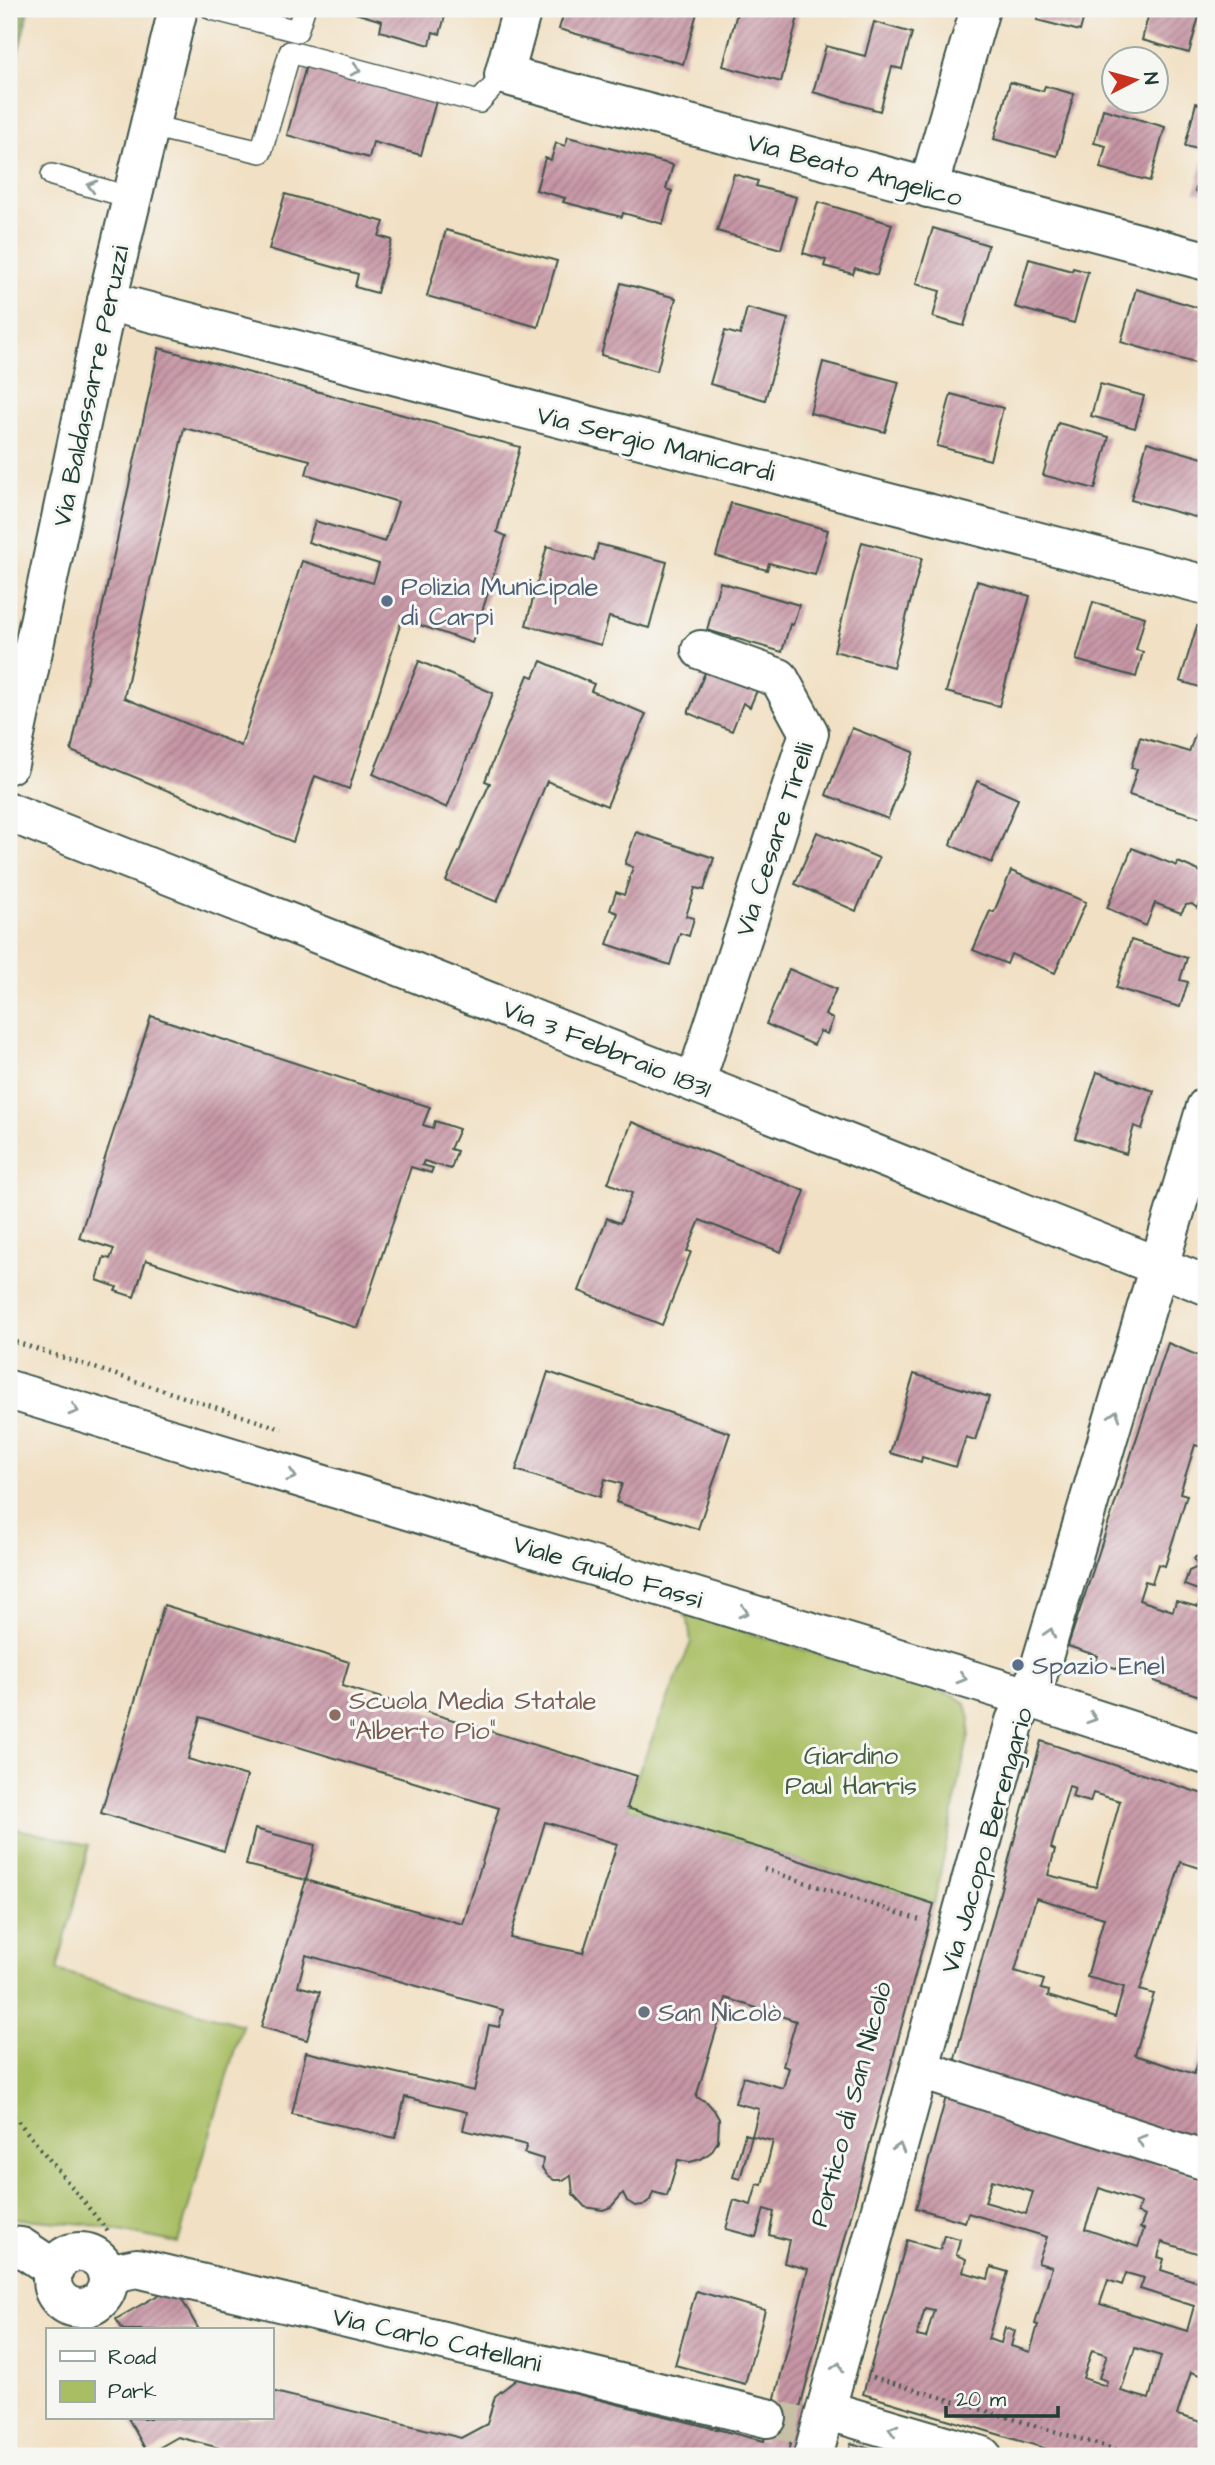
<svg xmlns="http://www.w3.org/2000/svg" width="1215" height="2465" font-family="'Architects Daughter',sans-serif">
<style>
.forest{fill:url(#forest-crowns);stroke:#527146;stroke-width:2}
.park{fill:#a9be63;stroke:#647e4c;stroke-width:2}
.building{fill:url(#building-hatch);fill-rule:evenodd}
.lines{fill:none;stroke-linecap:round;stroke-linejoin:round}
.street-tunnel{stroke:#c7bfa6;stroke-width:38;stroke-dasharray:38 19;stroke-linecap:butt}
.lane-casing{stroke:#3e5549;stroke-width:24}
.street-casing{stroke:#3e5549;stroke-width:42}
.secondary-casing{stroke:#3e5549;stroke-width:42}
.path{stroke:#3e5549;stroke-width:4.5;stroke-dasharray:2 5;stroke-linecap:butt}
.lane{stroke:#fff;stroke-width:21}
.street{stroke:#fff;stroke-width:38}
.secondary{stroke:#fff;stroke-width:38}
.oneway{stroke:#8f9e9a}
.service-dot{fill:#5c6f8a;stroke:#f6f6f2;stroke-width:2.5}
.education-dot{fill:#8d6e63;stroke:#f6f6f2;stroke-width:2.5}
.worship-dot{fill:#6b7280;stroke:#f6f6f2;stroke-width:2.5}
.labels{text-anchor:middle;stroke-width:6;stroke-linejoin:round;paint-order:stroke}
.street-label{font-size:26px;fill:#1f3d34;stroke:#f6f6f2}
.service-label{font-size:26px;fill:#4e5e75;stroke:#f6f6f2;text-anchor:start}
.education-label{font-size:26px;fill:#785e54;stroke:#f6f6f2;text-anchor:start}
.park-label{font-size:26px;fill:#425d40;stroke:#f6f6f2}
.worship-label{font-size:26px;fill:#5b616d;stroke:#f6f6f2;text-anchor:start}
</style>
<defs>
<pattern id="forest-crowns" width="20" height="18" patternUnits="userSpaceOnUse" patternTransform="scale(1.75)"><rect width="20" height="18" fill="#86a559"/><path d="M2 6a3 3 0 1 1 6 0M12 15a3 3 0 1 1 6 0" fill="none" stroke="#6d884a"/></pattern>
<pattern id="building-hatch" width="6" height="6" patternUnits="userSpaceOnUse" patternTransform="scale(1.75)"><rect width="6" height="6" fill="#c796a6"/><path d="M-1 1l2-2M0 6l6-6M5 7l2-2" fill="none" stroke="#a17c88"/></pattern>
</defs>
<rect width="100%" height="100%" fill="#f6f6f2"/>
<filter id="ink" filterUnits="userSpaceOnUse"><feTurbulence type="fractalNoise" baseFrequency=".0143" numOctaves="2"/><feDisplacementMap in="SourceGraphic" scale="14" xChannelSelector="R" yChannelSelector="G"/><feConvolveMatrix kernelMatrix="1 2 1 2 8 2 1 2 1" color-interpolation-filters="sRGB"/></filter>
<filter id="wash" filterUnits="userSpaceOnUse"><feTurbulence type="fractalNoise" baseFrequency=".00686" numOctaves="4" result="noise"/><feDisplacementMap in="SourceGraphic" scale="28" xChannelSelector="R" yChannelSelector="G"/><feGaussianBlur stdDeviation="1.57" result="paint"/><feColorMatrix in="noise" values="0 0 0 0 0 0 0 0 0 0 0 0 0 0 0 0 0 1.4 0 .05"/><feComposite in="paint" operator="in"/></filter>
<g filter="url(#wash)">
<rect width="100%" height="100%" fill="#f1e0c3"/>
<polygon class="forest" points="9,9 29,9 9,89"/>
<g class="park">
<polygon points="683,1613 953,1695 965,1703 970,1718 969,1734 934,1904 770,1851 627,1808 637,1776 691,1642 688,1620"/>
<polygon points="9,1827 89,1845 57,1970 242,2025 178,2243 85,2224 9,2218"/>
</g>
<g id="blocks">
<g class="building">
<polygon points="356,9 447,9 440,34 433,32 430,45 380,31 382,21 355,13"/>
<polygon points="565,9 698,9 683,64 559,29"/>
<polygon points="738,9 800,9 781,82 723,66"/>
<polygon points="1040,9 1086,9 1080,31 1037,20"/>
<polygon points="1150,9 1201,9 1189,53 1142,40"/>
<polygon points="874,22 912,33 902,69 892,67 880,111 813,92 826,46 865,56"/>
<polygon points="306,66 436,101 421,155 373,142 369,158 287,135"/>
<polygon points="1010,82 1043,91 1045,86 1074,94 1057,156 994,139"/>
<polygon points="1196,103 1206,106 1206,151 1185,146"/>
<polygon points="1103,109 1165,127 1150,181 1100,168 1106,146 1094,143"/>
<polygon points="568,137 673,165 666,189 672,191 663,224 623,213 622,217 563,202 565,198 536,190 545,158 551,160 556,143 565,146"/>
<polygon points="1205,154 1206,154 1206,195 1195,192"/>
<polygon points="734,174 758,181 756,186 796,197 781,249 717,231"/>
<polygon points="285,194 384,222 379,236 392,240 377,293 355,287 358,274 269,249"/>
<polygon points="818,202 892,224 877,275 855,268 853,274 824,266 826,260 803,253"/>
<polygon points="933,228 988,245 964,326 933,317 940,291 916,284"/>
<polygon points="446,230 557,261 538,327 427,296"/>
<polygon points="1029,259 1072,271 1073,268 1088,272 1074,323 1015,307"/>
<polygon points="621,283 676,298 657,371 601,355"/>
<polygon points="1136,289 1206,310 1206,336 1198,364 1121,342"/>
<polygon points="747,308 788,319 765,400 710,384 725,331 740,335"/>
<path d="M159,348L520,447L497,532L506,536L472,643L402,619L349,789L315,776L293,842L71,751ZM184,428L310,460L306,474L398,502L385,542L315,521L308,542L379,564L373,583L302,561L241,746L124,698Z"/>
<polygon points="823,362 899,382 885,432 810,413"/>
<polygon points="1100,384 1144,396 1135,428 1091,416"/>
<polygon points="951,394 1003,408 990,460 937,446"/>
<polygon points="1058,423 1109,437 1095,489 1043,475"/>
<polygon points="1147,442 1206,459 1206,520 1131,500"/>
<polygon points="731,503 828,530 815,575 769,563 767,570 716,556"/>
<polygon points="862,542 922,558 893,667 834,651"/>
<polygon points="598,544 667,562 649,628 609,617 601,645 526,625 547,546 594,560"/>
<polygon points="977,581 1030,596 999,706 946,692"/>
<polygon points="720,582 799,605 793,625 790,624 782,652 707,630"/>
<polygon points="1093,602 1145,617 1136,650 1143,652 1136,677 1076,660"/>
<polygon points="1197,626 1206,629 1206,689 1180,681"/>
<polygon points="712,656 761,681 750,707 743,703 732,731 688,713"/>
<polygon points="419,661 493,693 447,808 373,774"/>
<polygon points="541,661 594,684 591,691 646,714 607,806 547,781 497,902 446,881 490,783 485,781 528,675 534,677"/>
<polygon points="852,728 914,752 888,819 826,795"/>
<polygon points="1195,735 1206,739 1206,819 1129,795 1137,769 1131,768 1140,737 1189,752"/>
<polygon points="977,781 1018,799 992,863 950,845"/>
<polygon points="636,832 714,858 704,890 695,888 686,916 694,918 689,936 680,933 670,965 607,944 618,913 610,910 616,892 624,895 633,867 625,864"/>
<polygon points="817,832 879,858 856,911 795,884"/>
<polygon points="1132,848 1177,866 1178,862 1206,874 1206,885 1197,908 1192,904 1186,905 1181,913 1155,903 1146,926 1107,908"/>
<polygon points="1011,871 1086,902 1055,973 1011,954 1007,964 973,950 990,911 994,912"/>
<polygon points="1131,940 1187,958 1180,980 1188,982 1180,1007 1116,988"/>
<polygon points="789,969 836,989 825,1015 833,1019 827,1034 820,1031 814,1045 766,1024"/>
<polygon points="151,1016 427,1106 430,1107 423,1125 433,1128 435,1121 459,1129 450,1149 457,1151 451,1169 424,1161 422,1165 433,1168 431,1173 411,1167 358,1328 146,1260 134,1297 115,1291 117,1287 97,1280 104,1257 110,1259 114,1249 79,1238"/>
<polygon points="1097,1072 1154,1091 1142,1129 1134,1126 1126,1154 1075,1138"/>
<polygon points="632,1122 805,1191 781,1252 700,1220 687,1251 691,1252 662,1325 579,1291 607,1218 620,1223 632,1193 608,1183"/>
<polygon points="1168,1343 1206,1359 1206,1433 1202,1447 1195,1445 1180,1493 1187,1495 1165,1566 1158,1564 1152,1583 1145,1581 1139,1600 1173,1611 1176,1601 1198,1607 1201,1595 1206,1597 1206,1698 1154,1681 1155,1675 1137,1669 1135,1674 1096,1662 1098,1656 1068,1646"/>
<polygon points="548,1372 730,1433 698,1529 616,1502 622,1484 605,1479 600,1497 516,1470"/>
<polygon points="914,1374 989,1397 975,1440 966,1437 956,1467 922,1457 921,1462 890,1453"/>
<polygon points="1206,1536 1206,1593 1184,1585 1189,1571 1198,1567 1194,1558 1206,1552 1201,1538"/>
<path d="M164,1605L349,1662L342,1686L637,1776L627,1808L770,1851L934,1904L787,2456H250L178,2437L148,2454L128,2418H271V2391L461,2438L487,2424L495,2396L517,2379L764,2441L808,2269L784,2263L789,2240L769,2235L774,2212L764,2209L756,2237L726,2229L734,2200L751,2205L757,2184L762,2185L773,2141L752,2136L740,2179L733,2177L745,2134L752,2136L759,2109L735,2103L743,2077L783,2088L789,2068L783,2066L796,2021L726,1998L696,2097L707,2102L714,2110L719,2119L718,2141L711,2152L701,2159L690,2162L678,2160L667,2196L653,2192L650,2200L643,2205L635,2206L627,2201L623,2193L611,2207L603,2210L585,2207L573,2194L571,2175L563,2180H554L547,2175L542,2168L543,2159L524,2153L527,2145L463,2130L467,2112L405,2097L395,2138L292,2114L306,2052L474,2091L489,2025L499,2027L503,2010L306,1955L298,1986L320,1992L307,2040L261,2027L306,1880L246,1865L255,1829L315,1845L306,1880L463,1924L499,1808L200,1717L188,1759L247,1776L224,1851L101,1813ZM545,1822L617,1844L583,1953L510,1938Z"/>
<path d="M1041,1741L1206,1795V1870L1181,1862L1140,1990L1154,1994L1135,2055L1194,2074L1206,2038V2143L953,2066ZM1069,1786L1075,1788L1072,1797L1090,1802L1093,1793L1120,1801L1096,1887L1048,1875L1055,1850L1051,1848ZM1036,1898L1104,1918L1087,1977L1124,1987L1115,2017L1048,1996L1049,1991L1041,1989L1044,1980L1015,1971Z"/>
<path d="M946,2097L1206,2179V2256L1162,2242L1158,2257L1164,2259L1161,2270L1201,2283L1206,2267V2377L1191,2372L1177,2415L1206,2423V2456H1071L863,2394L907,2240L940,2250L944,2235L960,2239L956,2255L966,2259L963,2272L988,2279L991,2267L1008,2272L988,2339L1001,2343L1005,2328L1015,2331L1011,2346L1030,2352L1038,2325L1035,2324L1052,2267L1038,2263L1047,2237L968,2213L965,2222L916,2208ZM992,2180L1033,2192L1026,2214L985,2202ZM1099,2188L1141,2203L1137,2213L1145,2216L1140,2228L1144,2229L1138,2247L1085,2229ZM1126,2273L1144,2278L1140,2289L1194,2306L1187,2331L1100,2304L1108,2280L1122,2285ZM925,2308L934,2310L926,2338L917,2336ZM1135,2348L1161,2356L1149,2399L1121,2391ZM1092,2350L1107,2355L1099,2378L1107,2381L1106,2386L1083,2378Z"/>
<polygon points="174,2286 199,2330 123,2330 116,2319"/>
<polygon points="696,2291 765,2310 745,2384 675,2365"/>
<polygon points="851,2443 892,2456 847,2456"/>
</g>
</g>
</g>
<g filter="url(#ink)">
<use href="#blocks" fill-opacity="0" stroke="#3e5549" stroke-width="2"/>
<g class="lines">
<polyline class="street-tunnel" points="767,2418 798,2425"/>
<g class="lane-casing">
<g id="lane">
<polyline points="212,9 297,31 304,9"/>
<polyline points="150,126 261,152 290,52 479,102 504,75"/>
<polyline points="52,175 132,198"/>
</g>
</g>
<g class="street-casing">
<g id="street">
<polyline points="522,9 504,75 1206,261"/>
<polyline points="928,188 980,9"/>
<polyline points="107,301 1206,585"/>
<polyline points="695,1083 809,733 779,678 701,650"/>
<polyline points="9,1390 1027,1697 1206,1755"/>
<polyline points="921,2070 1206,2161"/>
<polyline points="9,2246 21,2247 54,2269"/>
<circle cx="80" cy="2280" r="28"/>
<polyline points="107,2274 137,2268 767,2418"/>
<polyline points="826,2410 982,2456"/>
<polyline points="813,2456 1015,1721 1038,1674 1206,1107"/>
</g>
</g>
<g class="secondary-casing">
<g id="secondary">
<polyline points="9,764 107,301 178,9"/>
<polyline points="9,812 1206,1285"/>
</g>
</g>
<g class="path">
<polyline points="9,1340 282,1429"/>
<polyline points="764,1869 920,1920 919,1922"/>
<polyline points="9,2110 110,2234"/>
<polyline points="873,2377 1137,2456"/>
</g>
<use href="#lane" class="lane"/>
<use href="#street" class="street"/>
<use href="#secondary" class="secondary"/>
</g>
<defs><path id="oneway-chevron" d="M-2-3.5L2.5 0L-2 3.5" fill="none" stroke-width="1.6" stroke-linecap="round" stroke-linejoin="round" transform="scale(1.75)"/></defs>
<g class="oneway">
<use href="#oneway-chevron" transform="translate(356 70) rotate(15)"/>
<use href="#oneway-chevron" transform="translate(92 186) rotate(-165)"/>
<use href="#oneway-chevron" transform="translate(74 1410) rotate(17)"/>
<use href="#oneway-chevron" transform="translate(1115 1415) rotate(-73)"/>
<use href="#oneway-chevron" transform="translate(292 1476) rotate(17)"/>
<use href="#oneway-chevron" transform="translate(744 1612) rotate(17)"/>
<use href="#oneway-chevron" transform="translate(1050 1633) rotate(-73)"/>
<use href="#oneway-chevron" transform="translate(962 1678) rotate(17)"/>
<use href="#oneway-chevron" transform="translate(1092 1718) rotate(18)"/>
<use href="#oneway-chevron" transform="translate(1141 2140) rotate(-162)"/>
<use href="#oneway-chevron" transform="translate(899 2148) rotate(-74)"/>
<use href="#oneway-chevron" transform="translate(838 2367) rotate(-74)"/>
<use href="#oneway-chevron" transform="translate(893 2430) rotate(-164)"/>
</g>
</g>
<g class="service-dot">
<circle cx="387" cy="601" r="7"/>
<circle cx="1018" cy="1665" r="7"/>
</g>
<circle class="education-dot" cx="335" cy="1715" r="7"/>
<circle class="worship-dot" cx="644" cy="2012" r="7"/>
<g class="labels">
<g class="street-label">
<text transform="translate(855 169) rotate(15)" y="9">Via Beato Angelico</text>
<text transform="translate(90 386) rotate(-78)" y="9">Via Baldassarre Peruzzi</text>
<text transform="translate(656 443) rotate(14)" y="9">Via Sergio Manicardi</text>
<text transform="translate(774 839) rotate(-72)" y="9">Via Cesare Tirelli</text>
<text transform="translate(607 1048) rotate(22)" y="9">Via 3 Febbraio 1831</text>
<text transform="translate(608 1571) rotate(17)" y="9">Viale Guido Fassi</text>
<text transform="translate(986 1840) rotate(-74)" y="9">Via Jacopo Berengario</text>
<text transform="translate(850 2104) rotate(-75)" y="9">Portico di San Nicolò</text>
<text transform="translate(437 2339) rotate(13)" y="9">Via Carlo Catellani</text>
</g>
<g class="service-label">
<text x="401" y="595">Polizia Municipale<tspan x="401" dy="30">di Carpi</tspan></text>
<text x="1032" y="1674">Spazio Enel</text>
</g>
<g class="education-label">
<text x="349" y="1709">Scuola Media Statale<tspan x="349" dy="30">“Alberto Pio”</tspan></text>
</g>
<g class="park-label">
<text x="851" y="1764">Giardino<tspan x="851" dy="30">Paul Harris</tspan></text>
</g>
<g class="worship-label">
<text x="658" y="2021">San Nicolò</text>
</g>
</g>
<rect width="1215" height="2465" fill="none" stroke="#f6f6f2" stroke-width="35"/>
<rect x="46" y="2328" width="228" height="91" fill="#f6f6f2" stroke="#a0aca6" stroke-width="2"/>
<rect x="60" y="2351" width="35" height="10" fill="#ffffff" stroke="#a0aca6" stroke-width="2"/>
<text x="108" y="2364" font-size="21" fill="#1f3d34">Road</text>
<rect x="60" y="2381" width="35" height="21" fill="#a9be63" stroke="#a0aca6" stroke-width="2"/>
<text x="108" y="2398" font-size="21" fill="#1f3d34">Park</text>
<g transform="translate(1135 80) rotate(84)"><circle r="33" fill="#f6f6f2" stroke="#a0aca6" stroke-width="2"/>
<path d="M0-5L12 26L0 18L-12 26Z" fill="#c8321e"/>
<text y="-10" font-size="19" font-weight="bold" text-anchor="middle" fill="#1f3d34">N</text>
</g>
<path d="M946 2406v10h112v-10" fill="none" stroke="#1f3d34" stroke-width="3.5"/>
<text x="956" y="2406" font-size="21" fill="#1f3d34" stroke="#f6f6f2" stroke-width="5" paint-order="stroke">20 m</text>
</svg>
